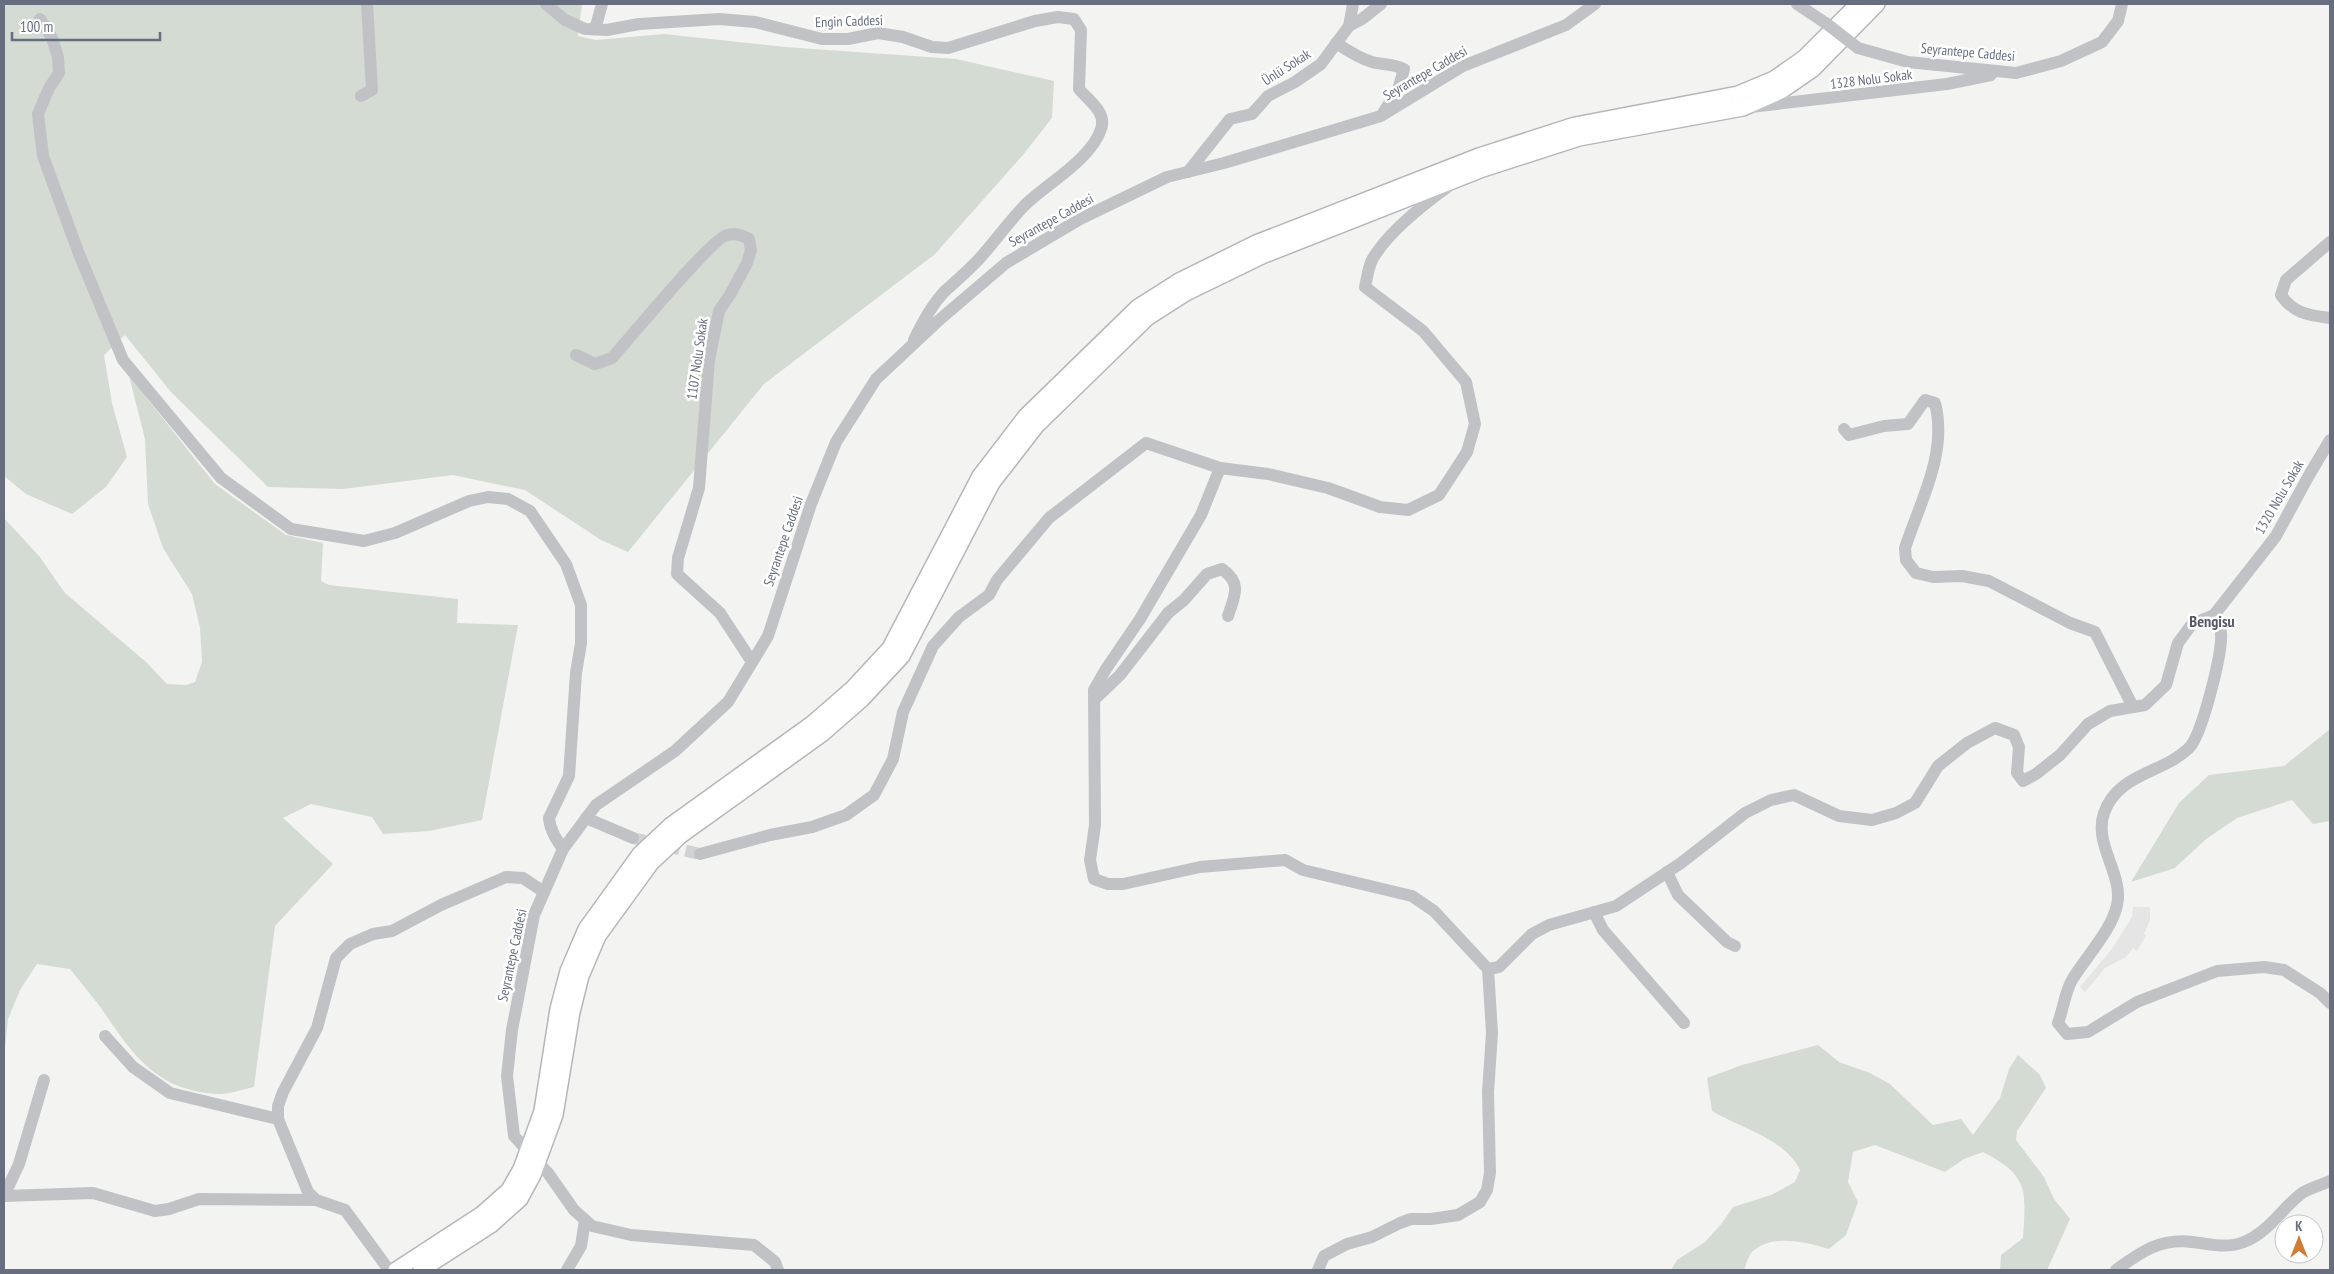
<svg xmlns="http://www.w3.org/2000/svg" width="2334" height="1274" font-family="'PT Sans Narrow',sans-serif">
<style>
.built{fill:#e4e5e4}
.green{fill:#d4dbd2}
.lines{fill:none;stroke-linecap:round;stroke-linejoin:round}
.minor-tunnel{stroke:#d0d2d4;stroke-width:12;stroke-dasharray:12 6;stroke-linecap:butt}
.major-casing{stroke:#b4b6ba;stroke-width:18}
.minor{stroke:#c0c2c6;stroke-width:12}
.major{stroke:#fff;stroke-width:15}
.minor-bridge{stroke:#c0c2c6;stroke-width:12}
.labels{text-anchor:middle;stroke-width:5;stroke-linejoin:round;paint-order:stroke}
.street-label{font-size:14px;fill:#666e7f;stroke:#fff}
.quarter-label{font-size:16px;font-weight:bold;fill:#535965;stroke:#fff}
</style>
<rect width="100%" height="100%" fill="#f3f4f1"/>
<polygon class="built" points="2133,907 2150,907 2150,920 2144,934 2146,935 2137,951 2133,948 2126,957 2105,968 2085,992 2080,987 2112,949 2132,917"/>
<g class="green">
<polygon points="4,4 582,4 578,36 596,40 664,34 785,47 956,59 1054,81 1052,118 1022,156 935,254 764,384 628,552 601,540 525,490 453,475 343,489 268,487 171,392 125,335 104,355 112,403 127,457 106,487 72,514 26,494 4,476"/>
<path d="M129,376L215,484L286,535L323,543L321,581L329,585L458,599L457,623L518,625L482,820L429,831L383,834L372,817L311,804L283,818L333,864L275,926L254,1087C243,1089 231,1094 220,1094C161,1092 136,1060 106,1015C95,999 82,984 70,969L37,964L20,990L8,1019L4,1059V518L39,556L65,593L146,662L167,684L186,685L195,682L202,662L200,628L192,594L163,548L148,504L145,439Z"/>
<polygon points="2330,729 2330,821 2313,824 2292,800 2237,818 2206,839 2175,868 2131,882 2179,803 2209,775 2284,766"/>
<path d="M1818,1045L1839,1062L1870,1073L1890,1084L1933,1125L1961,1119L1973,1135L2000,1098L2009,1069L2018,1055L2040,1075L2046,1088L2017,1131L2016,1140L2044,1177L2054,1199L2070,1219L2047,1270H2000L2001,1255L2023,1238C2026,1189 2029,1176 1983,1152L1964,1159L1945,1172L1875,1145L1853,1152L1848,1182L1858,1202L1846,1235L1829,1249C1807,1242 1772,1233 1752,1252C1748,1256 1746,1265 1744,1270H1671L1677,1260L1705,1242L1722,1223L1733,1207L1771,1195L1795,1182L1800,1170C1784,1138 1742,1129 1712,1111L1707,1078L1742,1065Z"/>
</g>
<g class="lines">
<polyline class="minor-tunnel" points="633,838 700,854"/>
<g class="major-casing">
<g id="major">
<polyline points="396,1270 482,1214 509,1190 521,1169 542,1111 558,1009 568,971 586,929 640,854 671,825 813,723 852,689 890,648 980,476 1026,416 1138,307 1179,281 1256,243 1479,156 1575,125 1738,94 1774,79 1804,58 1858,4"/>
<polyline points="421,1270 491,1225 520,1199 533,1175 555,1115 572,1012 581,976 598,936 651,863 680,836 822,734 862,699 902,656 992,483 1037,425 1147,318 1186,293 1262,256 1483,169 1579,138 1743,108 1781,91 1813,69 1877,4"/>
</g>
</g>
<g class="minor">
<path d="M546,4L565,20L585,29L607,30L639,24L719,19L755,22L822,39H848L878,33L903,37L932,47L948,48L1035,21L1058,17L1074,19L1081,30L1079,89C1089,101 1107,112 1101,129C1091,160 1046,184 1024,206C1008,223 995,241 980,258C969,270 956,281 944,292C931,306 922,323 914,340"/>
<polyline points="1797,4 1827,24"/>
<path d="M40,19L52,38L58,57L59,73L49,88L38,114L43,156L79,254L123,360L221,478L291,529L364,541L395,533L469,501L488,497L508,499L530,511L566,564L581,605V643L576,673L569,776L549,818C550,830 556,839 563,849"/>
<polyline points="1349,26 1362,19 1381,4"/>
<polyline points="592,29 596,26 602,4"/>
<path d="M1336,43C1348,51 1359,58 1372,62C1383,65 1394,64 1404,69L1398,90L1383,113"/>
<polyline points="1858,48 1908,62 2016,73 2061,61 2102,42 2118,21 2122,4"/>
<polyline points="361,96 372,90 367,4"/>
<polyline points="1751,107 1947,84 1991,75"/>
<polyline points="1188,172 1230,119 1252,114 1268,96 1295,82 1321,64 1349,26 1353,4"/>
<path d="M2330,242L2286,280L2281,295C2294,314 2309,315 2330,318"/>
<path d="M576,355L595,364L612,358C630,338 711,239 727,235C735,233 742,235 749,239L751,250L747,263L731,293L719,311L709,360L699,488L678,558L677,574L720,613L752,662"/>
<path d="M1844,429L1849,435L1884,426L1908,424L1925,400L1935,403C1948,453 1920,502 1905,548L1906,560L1916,573L1933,577L1962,576L1989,581L2070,623L2095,632L2133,707"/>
<polyline points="1220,468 1201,515 1140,619 1106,669 1094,690 1095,825 1090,860 1094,879 1108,884 1123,884 1200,867 1285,860 1303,870 1412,896 1434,911 1488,969 1499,967 1532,934 1549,925 1616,906 1681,863 1745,813 1771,800 1794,795 1839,816 1872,820 1896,813 1915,803 1938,766 1967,743 1995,728 2014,735 2019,747 2017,773 2023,781 2036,774 2060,755 2088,724 2110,711 2145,705 2166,685 2178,643 2192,624 2214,615"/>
<path d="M2214,615C2220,623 2222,630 2221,640C2220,660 2202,735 2189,748C2162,774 2118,773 2104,813C2093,844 2124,875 2117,905C2112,930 2085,958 2072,980C2065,992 2063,1010 2058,1023L2067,1034L2088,1032L2137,1002L2217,971L2264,967L2284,970L2320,993L2330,1003"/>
<polyline points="2214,615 2276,536 2308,477 2330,440"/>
<path d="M1094,700L1120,675L1168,613L1184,600L1207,574L1222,569C1242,583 1235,595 1228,616"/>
<polyline points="586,818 633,838"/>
<path d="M700,854L770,835L812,827L846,815L874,795L893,759L903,712L933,646L959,617L989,595L997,580L1049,518L1146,443L1220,468L1268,474L1328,488L1380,507L1408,510L1439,495L1467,452L1475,424L1466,382L1423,331L1365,287C1367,279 1368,268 1372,260C1387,233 1424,204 1449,186"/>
<polyline points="1667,872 1678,895 1727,942 1735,946"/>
<polyline points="1594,912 1603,930 1684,1023"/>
<polyline points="105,1036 133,1067 170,1093 278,1119"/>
<polyline points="4,1196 93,1193 155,1211 169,1209 199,1199 316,1200"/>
<polyline points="4,1196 19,1164 44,1080"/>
<polyline points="389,1270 345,1210 316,1200 308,1192 278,1119 278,1106 283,1092 317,1028 336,958 350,944 373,934 392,931 441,905 506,877 523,878 544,892"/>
<polyline points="567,1270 581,1246 585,1220"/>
<polyline points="778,1270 775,1262 754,1245 631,1235 592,1226 574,1210 548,1173 514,1136 507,1076 512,1030 534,915 563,849 596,805 675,751 728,702 768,636 811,504 836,442 876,379 938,321 1006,263 1080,219 1167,177 1224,163 1381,116 1463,66 1566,25 1595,4"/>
<polyline points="1318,1270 1324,1256 1347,1244 1372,1237 1400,1223 1411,1219 1431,1219 1458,1215 1480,1202 1487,1190 1490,1173 1488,1092 1492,1033 1488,969"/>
<path d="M2116,1270C2141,1252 2160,1238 2192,1242C2211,1244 2226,1249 2244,1242C2269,1232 2282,1208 2302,1193C2310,1188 2321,1185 2330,1181"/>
</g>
<use href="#major" class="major"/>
<polyline class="minor-bridge" points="1827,24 1858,48"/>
</g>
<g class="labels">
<g class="street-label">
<text transform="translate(849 21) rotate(-2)" y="5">Engin Caddesi</text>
<text transform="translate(1968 52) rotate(5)" y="5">Seyrantepe Caddesi</text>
<text transform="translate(1286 67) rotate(-33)" y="5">Ünlü Sokak</text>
<text transform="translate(1425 73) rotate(-30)" y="5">Seyrantepe Caddesi</text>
<text transform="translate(1871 79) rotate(-7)" y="5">1328 Nolu Sokak</text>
<text transform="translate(1051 220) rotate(-29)" y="5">Seyrantepe Caddesi</text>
<text transform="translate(697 359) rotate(-82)" y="5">1107 Nolu Sokak</text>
<text transform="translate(2279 497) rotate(-60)" y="5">1320 Nolu Sokak</text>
<text transform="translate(783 541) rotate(-71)" y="5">Seyrantepe Caddesi</text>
<text transform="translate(512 955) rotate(-78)" y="5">Seyrantepe Caddesi</text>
</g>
<g class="quarter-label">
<text x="2212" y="627">Bengisu</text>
</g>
</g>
<rect width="2334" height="1274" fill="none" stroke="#666e7f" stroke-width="10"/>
<g transform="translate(2299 1239)"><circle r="24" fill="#ffffff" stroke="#c2c5cc"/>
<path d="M0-4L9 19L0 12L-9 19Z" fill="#d07c35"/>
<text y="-8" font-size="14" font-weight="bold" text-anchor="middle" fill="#666e7f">K</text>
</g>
<path d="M12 32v8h148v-8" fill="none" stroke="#666e7f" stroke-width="2.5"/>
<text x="20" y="32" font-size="15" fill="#666e7f" stroke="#ffffff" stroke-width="4" paint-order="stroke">100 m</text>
</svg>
